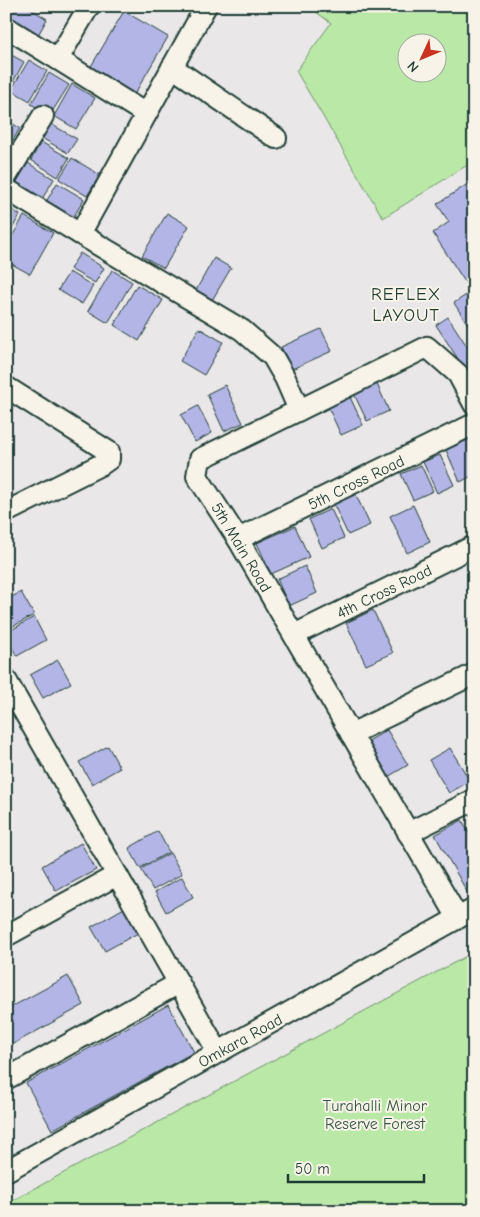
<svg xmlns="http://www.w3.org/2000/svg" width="480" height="1217" font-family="'Comic Neue',sans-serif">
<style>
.green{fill:#bae8a6;stroke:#6c926d;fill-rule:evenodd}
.building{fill:#b4b5e7;stroke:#1f3d34}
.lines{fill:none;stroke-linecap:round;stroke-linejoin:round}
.minor-casing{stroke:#1f3d34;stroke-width:24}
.minor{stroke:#f7f3e8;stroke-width:20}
.labels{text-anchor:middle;stroke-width:4;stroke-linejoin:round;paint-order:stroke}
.street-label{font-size:16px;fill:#1f3d34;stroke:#f7f3e8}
.park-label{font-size:16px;fill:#365745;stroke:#f7f3e8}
.neighbourhood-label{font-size:18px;letter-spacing:1px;fill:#1f3d34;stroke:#f7f3e8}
</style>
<rect width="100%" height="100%" fill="#eae7e8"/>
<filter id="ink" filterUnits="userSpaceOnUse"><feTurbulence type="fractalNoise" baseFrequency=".02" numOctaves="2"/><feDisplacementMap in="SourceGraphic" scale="10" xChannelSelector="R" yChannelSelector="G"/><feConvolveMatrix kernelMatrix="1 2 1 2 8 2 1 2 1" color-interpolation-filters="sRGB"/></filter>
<g filter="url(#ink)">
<g class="green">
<path d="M308,6H474V161L383,218L296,71L331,23ZM408,42H438V72H408Z"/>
<polygon points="474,952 474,1211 6,1211 6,1204"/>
</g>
<g class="building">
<polygon points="13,6 26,6 47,19 38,35 7,17"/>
<polygon points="124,11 168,37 134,95 90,68"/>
<polygon points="6,52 24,62 9,89 6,88"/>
<polygon points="29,60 47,71 30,101 11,90"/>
<polygon points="49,73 69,85 50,115 31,104"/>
<polygon points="72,84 95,98 76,129 54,116"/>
<polygon points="6,120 20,128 9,147 6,145"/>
<polygon points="49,123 77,139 68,153 40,137"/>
<polygon points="41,142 69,158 58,177 31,160"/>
<polygon points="72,158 100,175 87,196 59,179"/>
<polygon points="28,163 54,179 42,199 16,183"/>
<polygon points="474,180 474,280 467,285 433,233 449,222 437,204"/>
<polygon points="57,183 84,199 73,218 46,202"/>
<polygon points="6,206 20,215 6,239"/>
<polygon points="167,213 189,226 164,268 142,256"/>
<polygon points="24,216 53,233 30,274 6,261 6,247"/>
<polygon points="80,253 104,268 95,283 70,269"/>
<polygon points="214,258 231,268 211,302 195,292"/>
<polygon points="112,270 132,282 108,323 88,311"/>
<polygon points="69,272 93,286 82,304 58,290"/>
<polygon points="137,285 163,300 139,341 114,325"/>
<polygon points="474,290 474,334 454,303"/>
<polygon points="448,317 474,357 473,382 436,325"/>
<polygon points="199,328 223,342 204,375 180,361"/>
<polygon points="321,329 332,351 292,369 281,347"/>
<polygon points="376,382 389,411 367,421 353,392"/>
<polygon points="225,385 243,423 224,431 207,394"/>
<polygon points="350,397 363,425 341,435 328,407"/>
<polygon points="198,406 212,433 195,442 181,415"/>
<polygon points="474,437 474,475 460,482 446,450"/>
<polygon points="440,455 454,485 437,493 423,462"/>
<polygon points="421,465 433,491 413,500 401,474"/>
<polygon points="355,493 370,525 348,535 333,503"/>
<polygon points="413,505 430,542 407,553 390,516"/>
<polygon points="331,509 344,538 322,548 309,519"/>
<polygon points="295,526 309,557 271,574 257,543"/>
<polygon points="305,566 317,593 289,606 277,579"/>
<polygon points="21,592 34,615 6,630 6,600"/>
<polygon points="373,610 393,653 366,665 346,623"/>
<polygon points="474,616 474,637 466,620"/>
<polygon points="34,617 46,640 17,656 6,637 6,633"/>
<polygon points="58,660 71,683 43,698 30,675"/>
<polygon points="387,730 408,765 386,778 365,743"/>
<polygon points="108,746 120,768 92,784 79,762"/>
<polygon points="450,748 470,781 449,793 429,760"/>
<polygon points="462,820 474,841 474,898 471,899 435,835"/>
<polygon points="158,831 169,852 140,868 129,848"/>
<polygon points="81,843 96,870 56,891 42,866"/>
<polygon points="170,853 182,874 153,890 141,869"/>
<polygon points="182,877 193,897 166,912 155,892"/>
<polygon points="124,908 138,933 105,951 91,927"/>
<polygon points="68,976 84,1005 6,1048 6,1010"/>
<polygon points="168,1005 194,1052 52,1130 26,1083"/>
</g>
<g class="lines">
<g class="minor-casing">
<g id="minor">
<polyline points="206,6 80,234 242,330 273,357 285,378 299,410"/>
<polyline points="6,27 146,114"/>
<polyline points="58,59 89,6"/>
<polyline points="172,67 276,138"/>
<polyline points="6,177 43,116"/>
<polyline points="6,189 80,234"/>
<polyline points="6,387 109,452 109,459 102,464 6,512"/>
<polyline points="238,539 474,424"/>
<polyline points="294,635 474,546"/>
<polyline points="6,680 218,1052"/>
<polyline points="351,734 474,674"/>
<polyline points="408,833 474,800"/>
<polyline points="458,918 238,539 197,476 200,459 427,347 458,374 474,404"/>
<polyline points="6,936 117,875"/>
<polyline points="6,1079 179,983"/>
<polyline points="6,1171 474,909"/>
</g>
</g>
<use href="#minor" class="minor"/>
</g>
</g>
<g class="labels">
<g class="street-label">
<text transform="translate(356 482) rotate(-26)" y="6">5th Cross Road</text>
<text transform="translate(242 547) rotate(59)" y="6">5th Main Road</text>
<text transform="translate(384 591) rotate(-26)" y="6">4th Cross Road</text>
<text transform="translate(240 1040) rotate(-29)" y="6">Omkara Road</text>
</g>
<g class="park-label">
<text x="375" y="1111">Turahalli Minor<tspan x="375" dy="18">Reserve Forest</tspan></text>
</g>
<g class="neighbourhood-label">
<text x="406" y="300">REFLEX<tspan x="406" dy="21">LAYOUT</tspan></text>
</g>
</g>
<rect width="480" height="1217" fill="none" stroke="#f7f3e8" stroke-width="25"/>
<rect x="12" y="12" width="455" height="1192" fill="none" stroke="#1f3d34" stroke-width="2" filter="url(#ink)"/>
<g transform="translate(422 58) rotate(226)"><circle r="24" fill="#f7f3e8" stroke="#a1aaa0"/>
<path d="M0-4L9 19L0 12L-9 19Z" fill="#c8321e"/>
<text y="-8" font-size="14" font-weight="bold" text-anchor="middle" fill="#1f3d34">N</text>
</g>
<path d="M288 1174v8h136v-8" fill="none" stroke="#1f3d34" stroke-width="2.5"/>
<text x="295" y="1174" font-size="15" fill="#1f3d34" stroke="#f7f3e8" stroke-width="4" paint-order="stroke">50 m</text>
</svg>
